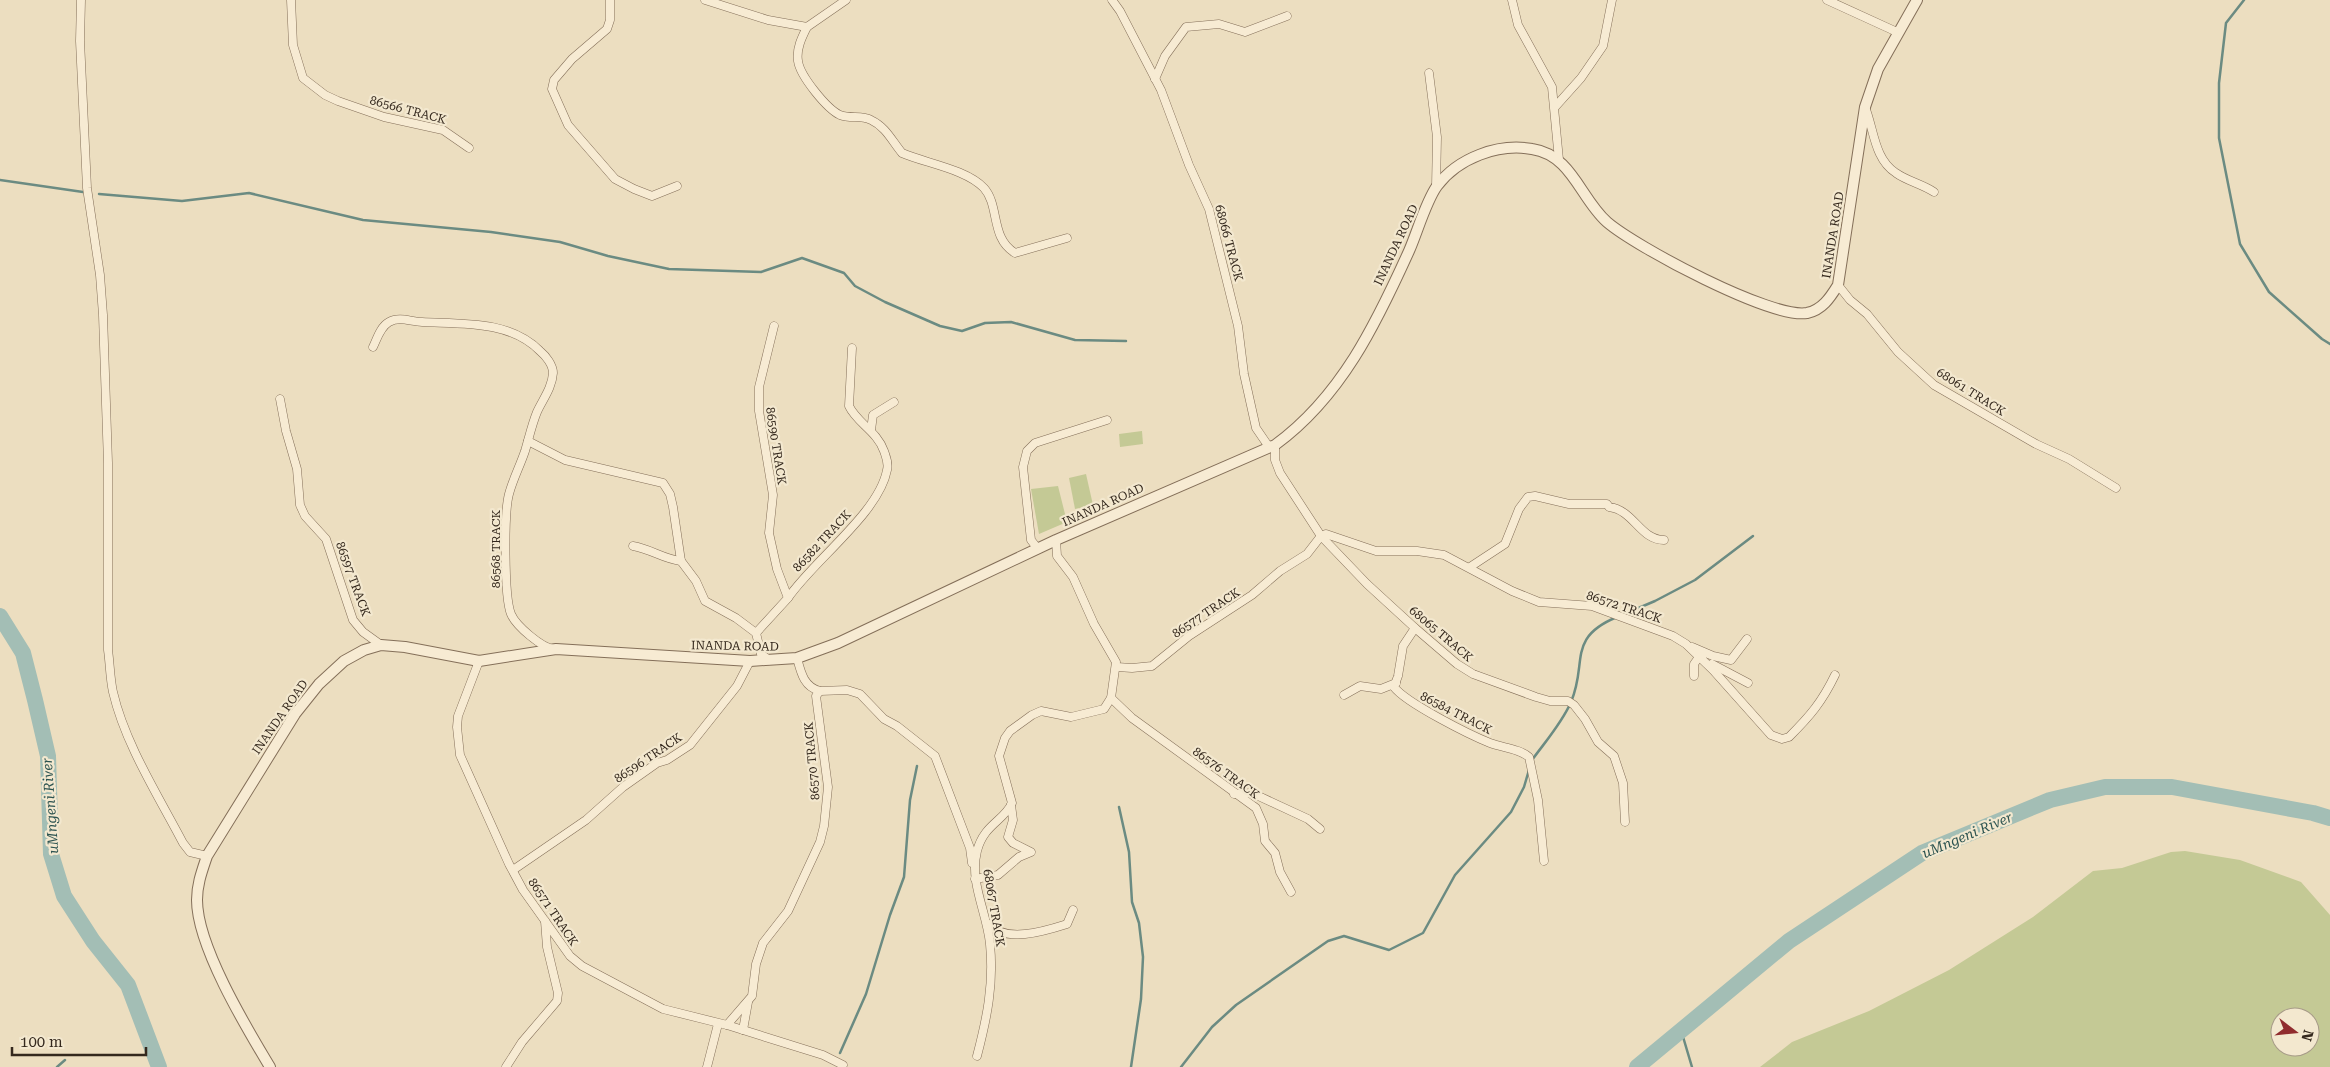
<svg xmlns="http://www.w3.org/2000/svg" width="2330" height="1067" font-family="'Roboto Serif',serif">
<style>
.green{fill:#c4c995;fill-rule:evenodd}
.lines{fill:none;stroke-linecap:round;stroke-linejoin:round}
.stream{stroke:#6b8b82;stroke-width:2.5}
.river{stroke:#a3beb5;stroke-width:16}
.minor-casing{stroke:#846f59;stroke-width:9}
.tertiary-casing{stroke:#846f59;stroke-width:12}
.minor{stroke:#f7ebd3;stroke-width:8}
.tertiary{stroke:#f7ebd3;stroke-width:10}
.labels{text-anchor:middle;stroke-width:4.5;stroke-linejoin:round;paint-order:stroke}
.street-label{font-size:12px;fill:#34281d;stroke:#f3e8cf}
.water-label{font-size:14px;font-style:italic;fill:#2c5350;stroke:#f3e8cf}
</style>
<rect width="100%" height="100%" fill="#ecdec0"/>
<g class="green">
<polygon points="1142,431 1143,444 1120,447 1119,434"/>
<polygon points="1086,474 1093,505 1075,509 1069,478"/>
<polygon points="1058,486 1067,522 1039,534 1031,489"/>
<path d="M2185,851L2240,860L2301,882L2330,915V1067H1760L1792,1042L1869,1011L1949,970L2033,917L2093,871L2122,868L2171,852ZM2280,1017H2310V1047H2280Z"/>
</g>
<g class="lines">
<g class="stream">
<polyline points="2244,0 2226,23 2219,83 2219,138 2240,244 2269,292 2322,339 2330,344"/>
<polyline points="0,180 83,192"/>
<polyline points="99,194 182,201 249,193 363,220 491,232 560,242 608,256 669,269 761,272 802,258 844,273 855,286 885,302 940,326 962,331 985,323 1011,322 1075,340 1126,341"/>
<polyline points="1622,615 1655,601 1695,580 1753,536"/>
<path d="M1532,760C1545,742 1562,723 1571,702C1588,663 1566,638 1617,617"/>
<polyline points="1119,807 1129,852 1132,902 1139,923 1143,957 1141,999 1131,1067"/>
<polyline points="1681,1030 1692,1067"/>
<polyline points="840,1053 866,994 890,915 904,877 910,800 917,766"/>
<polyline points="57,1067 65,1060"/>
<polyline points="1181,1067 1212,1027 1236,1005 1328,941 1344,936 1389,950 1423,933 1455,875 1511,812 1524,787 1529,770"/>
</g>
<g class="river">
<polyline points="0,616 23,653 35,700 48,756 51,854 64,896 93,941 128,985 159,1067"/>
<polyline points="1637,1067 1789,941 1922,853 2050,800 2105,787 2172,787 2313,813 2330,818"/>
</g>
<g class="minor-casing">
<g id="minor">
<path d="M81,0L80,41L87,188L100,275L103,315L108,463V650C110,664 110,679 113,692C125,744 159,797 183,843L190,852L207,856"/>
<polyline points="291,0 293,45 303,78 325,95 338,101 384,117 443,130 469,148"/>
<polyline points="610,0 610,20 607,29 572,59 554,80 552,89 568,125 615,179 634,189 652,196 677,186"/>
<polyline points="705,0 768,20 807,27 846,0"/>
<polyline points="1112,0 1120,11 1161,90 1189,165 1209,209 1238,326 1244,374 1256,428 1269,447"/>
<polyline points="1512,0 1518,25 1552,87 1559,160"/>
<polyline points="1827,0 1897,32"/>
<path d="M807,27C802,37 796,49 798,61C800,76 827,109 840,115C850,119 862,115 871,120C886,127 892,141 902,153C925,163 966,169 984,188C1000,206 990,238 1015,253L1067,238"/>
<polyline points="1429,73 1437,137 1436,187"/>
<polyline points="1155,79 1165,56 1186,27 1219,24 1245,32 1287,16"/>
<polyline points="1555,107 1581,78 1603,46 1612,0"/>
<path d="M1865,107C1874,129 1874,159 1896,173C1907,181 1922,184 1934,192"/>
<polyline points="1838,285 1850,300 1867,314 1898,352 1934,385 2036,444 2069,459 2116,488"/>
<path d="M373,347C377,339 380,327 389,322C400,316 411,322 422,322C462,324 509,320 540,351C546,356 553,365 553,373C552,388 543,399 537,412C532,424 529,438 525,451C520,466 513,479 509,494C504,512 504,597 511,614C516,626 542,648 554,649"/>
<polyline points="280,399 286,431 297,469 300,505 305,516 326,539 353,620 363,632 381,645"/>
<polyline points="871,430 873,415 894,402"/>
<polyline points="528,441 565,460 663,483 670,494 673,507 681,561 696,581 705,601 736,618 756,633 761,654 769,660"/>
<polyline points="1275,445 1275,460 1280,473 1321,536 1367,584 1415,628 1457,664 1473,674 1536,697 1550,701 1568,701 1574,705 1585,719 1598,742 1614,756 1623,783 1625,822"/>
<path d="M633,546C651,549 663,559 681,561"/>
<polyline points="1038,549 1031,540 1023,467 1027,451 1035,443 1107,420"/>
<path d="M1470,567L1505,544L1519,509L1528,497L1535,496L1569,504H1607L1609,507C1634,510 1640,540 1664,540"/>
<path d="M788,598C814,560 879,513 887,470C889,463 886,457 884,451C877,431 857,423 849,406L852,348"/>
<path d="M1415,628L1403,646L1398,676L1394,687C1406,703 1470,735 1490,743C1503,748 1518,748 1529,757L1538,800L1544,861"/>
<polyline points="756,633 788,598 777,569 769,533 773,495 759,411 759,387 774,326"/>
<polyline points="1692,647 1713,656 1731,660 1747,639"/>
<polyline points="479,661 458,716 457,727 460,755 509,864 523,890 570,956 582,966 663,1009 727,1025 823,1055 843,1065"/>
<polyline points="1712,664 1748,683"/>
<path d="M1117,667L1132,668L1152,666L1189,636L1252,595L1280,571L1307,554L1321,536L1326,534L1376,551H1417L1444,555L1512,591L1539,602L1592,606L1673,636L1686,644L1713,670L1771,735L1782,739L1789,737C1810,716 1822,702 1835,675"/>
<polyline points="1694,676 1694,664 1699,657 1702,658"/>
<polyline points="820,691 847,690 860,694 884,719 897,726 935,756 970,848 972,863"/>
<polyline points="1344,695 1360,686 1381,689 1396,683"/>
<polyline points="1111,698 1132,718 1256,808 1263,824 1265,841 1275,853 1280,872 1291,892"/>
<polyline points="1234,794 1252,793 1308,819 1320,829"/>
<polyline points="513,870 586,820 623,787 657,763 667,760 690,745 737,686 750,661"/>
<polyline points="975,879 998,875 1019,857 1031,852 1013,843 1008,837 1013,820 1011,805"/>
<path d="M987,923C1005,944 1045,931 1067,924L1073,910"/>
<path d="M727,1025L752,996L756,964L763,943L788,911L820,842L824,826L828,787L816,696L820,691C804,687 801,673 797,658"/>
<polyline points="743,1030 748,1002"/>
<path d="M977,1056C987,1018 994,984 990,944C987,912 969,883 977,851C984,824 1004,821 1012,803L999,756L1005,738L1010,731L1032,715L1041,711L1071,717L1104,709L1111,698L1116,662L1094,624L1073,577L1057,556L1056,540"/>
<polyline points="506,1067 522,1042 557,1001 558,993 547,947 545,921"/>
<polyline points="707,1067 718,1024"/>
</g>
</g>
<g class="tertiary-casing">
<path id="tertiary" d="M270,1067C246,1027 197,946 197,900C197,884 202,871 207,856L295,714L319,684L344,661L364,650L381,645L405,647L479,661L556,649L750,661L797,658L838,643L1056,540L1275,445C1341,397 1376,324 1409,251C1417,233 1426,201 1437,186C1458,158 1498,143 1532,149C1572,155 1580,198 1607,222C1636,247 1771,319 1807,313C1822,310 1830,298 1838,285L1865,107L1878,69L1917,0"/>
</g>
<use href="#minor" class="minor"/>
<use href="#tertiary" class="tertiary"/>
</g>
<g class="labels">
<g class="street-label">
<text transform="translate(408 110) rotate(15)" y="4">86566 TRACK</text>
<text transform="translate(1833 235) rotate(-81)" y="4">INANDA ROAD</text>
<text transform="translate(1229 243) rotate(75)" y="4">68066 TRACK</text>
<text transform="translate(1396 245) rotate(-65)" y="4">INANDA ROAD</text>
<text transform="translate(1971 392) rotate(32)" y="4">68061 TRACK</text>
<text transform="translate(776 446) rotate(81)" y="4">86590 TRACK</text>
<text transform="translate(1103 505) rotate(-24)" y="4">INANDA ROAD</text>
<text transform="translate(822 541) rotate(-47)" y="4">86582 TRACK</text>
<text transform="translate(496 549) rotate(-90)" y="4">86568 TRACK</text>
<text transform="translate(353 579) rotate(70)" y="4">86597 TRACK</text>
<text transform="translate(1624 607) rotate(18)" y="4">86572 TRACK</text>
<text transform="translate(1206 613) rotate(-34)" y="4">86577 TRACK</text>
<text transform="translate(1441 634) rotate(40)" y="4">68065 TRACK</text>
<text transform="translate(735 646) rotate(1)" y="4">INANDA ROAD</text>
<text transform="translate(1456 713) rotate(27)" y="4">86584 TRACK</text>
<text transform="translate(280 717) rotate(-55)" y="4">INANDA ROAD</text>
<text transform="translate(648 758) rotate(-34)" y="4">86596 TRACK</text>
<text transform="translate(812 761) rotate(-95)" y="4">86570 TRACK</text>
<text transform="translate(1226 773) rotate(36)" y="4">86576 TRACK</text>
<text transform="translate(994 908) rotate(80)" y="4">68067 TRACK</text>
<text transform="translate(553 912) rotate(56)" y="4">86571 TRACK</text>
</g>
<g class="water-label">
<text transform="translate(50 806) rotate(-94)" y="5">uMngeni River</text>
<text transform="translate(1967 835) rotate(-23)" y="5">uMngeni River</text>
</g>
</g>
<g transform="translate(2295 1032) rotate(106)"><circle r="24" fill="#f3e8cf" stroke="#a79b88"/>
<path d="M0-4L9 19L0 12L-9 19Z" fill="#902c2e"/>
<text y="-8" font-size="14" font-weight="bold" text-anchor="middle" fill="#34281d">N</text>
</g>
<path d="M12 1047v8h134v-8" fill="none" stroke="#34281d" stroke-width="2.5"/>
<text x="20" y="1047" font-size="15" fill="#34281d" stroke="#f3e8cf" stroke-width="4" paint-order="stroke">100 m</text>
</svg>
